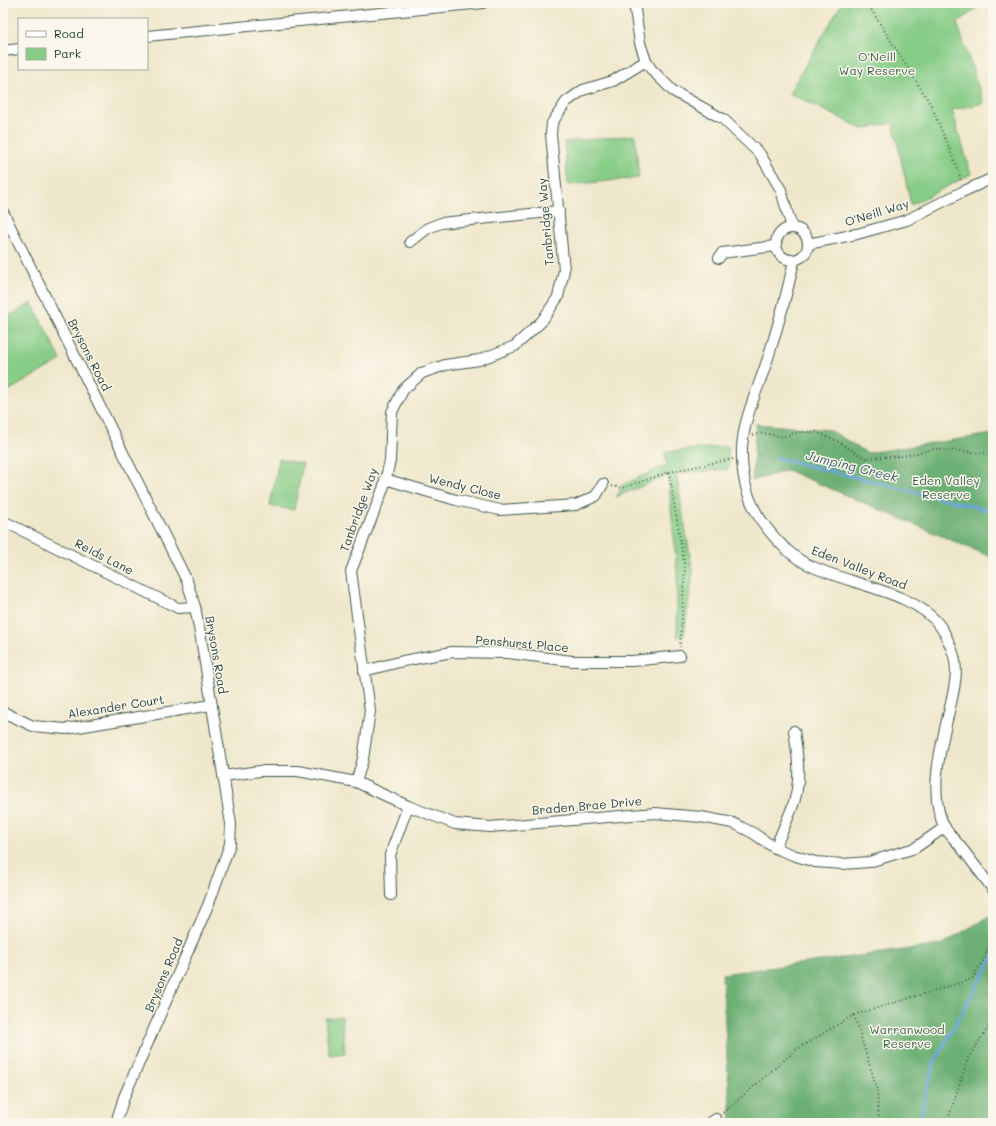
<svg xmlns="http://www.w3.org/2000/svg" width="996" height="1126" font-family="Mali,sans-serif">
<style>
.green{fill:#87cc87;stroke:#53845e}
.forest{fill:#6db074;stroke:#467654}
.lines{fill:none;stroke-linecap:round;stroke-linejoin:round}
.stream{stroke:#6ba4da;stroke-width:3}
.minor-casing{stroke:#3e564b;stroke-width:12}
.path{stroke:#3e564b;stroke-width:2;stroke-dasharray:1 3;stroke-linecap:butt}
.minor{stroke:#fff;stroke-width:10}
.labels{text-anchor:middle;stroke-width:3;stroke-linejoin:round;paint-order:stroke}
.park-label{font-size:12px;fill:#396149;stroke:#fbf7ec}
.street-label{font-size:12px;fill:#1f3d34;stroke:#fbf7ec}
.water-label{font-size:13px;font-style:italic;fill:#365c66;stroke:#fbf7ec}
</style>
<rect width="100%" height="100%" fill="#fbf7ec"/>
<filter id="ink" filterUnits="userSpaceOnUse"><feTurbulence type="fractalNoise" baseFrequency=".025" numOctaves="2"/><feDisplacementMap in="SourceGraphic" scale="8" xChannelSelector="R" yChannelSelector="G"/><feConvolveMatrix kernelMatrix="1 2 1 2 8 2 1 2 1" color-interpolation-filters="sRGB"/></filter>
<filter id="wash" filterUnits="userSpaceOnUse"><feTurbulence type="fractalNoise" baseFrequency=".012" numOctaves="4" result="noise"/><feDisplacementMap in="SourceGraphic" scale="16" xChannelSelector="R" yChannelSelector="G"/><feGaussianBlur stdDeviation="0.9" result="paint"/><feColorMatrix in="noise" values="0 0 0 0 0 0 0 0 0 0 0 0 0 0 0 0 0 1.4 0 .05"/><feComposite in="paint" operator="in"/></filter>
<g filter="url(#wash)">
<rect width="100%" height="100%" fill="#efe7cb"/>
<g class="green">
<polygon points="842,3 983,3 957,23 984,103 952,110 971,174 911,205 893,123 863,129 789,93"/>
<polygon points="635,135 639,178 568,185 564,142"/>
<polygon points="32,303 61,360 3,394 3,319"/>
<polygon points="728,446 729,469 676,474 693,573 684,636 677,637 677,573 668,475 616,497 620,491 622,485 667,465 665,452"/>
<polygon points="279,459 303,464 294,510 270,506"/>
<polygon points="342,1017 345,1053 329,1055 325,1018"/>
</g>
<g class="forest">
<polygon points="756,424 830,430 867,453 993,434 993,558 787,470 752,481"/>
<polygon points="993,914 993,1123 731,1123 722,974 941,945"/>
</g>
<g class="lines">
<g class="stream">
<polyline points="777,458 993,511"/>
<polyline points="919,1123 933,1065 993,957"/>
</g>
</g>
</g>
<g filter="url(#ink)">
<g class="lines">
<g class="minor-casing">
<g id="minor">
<polyline points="634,3 640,43 646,61 651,69 673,91 723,119 760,154 781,190 792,228"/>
<polyline points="147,36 483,3"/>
<polyline points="3,51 19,49"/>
<polyline points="3,212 187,581 195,607 201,638 231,824 230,844 209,903 124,1097 116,1123"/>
<circle cx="792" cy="244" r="16"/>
<polyline points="410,242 428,228 441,223 559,211"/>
<polyline points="808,244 857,234 907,220 962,192 993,178"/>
<polyline points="719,258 722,253 775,246"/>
<path d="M794,261C787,294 778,326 768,358C759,387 744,416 742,447C741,474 747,501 763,523C775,539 788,554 805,563C843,584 914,590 940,626C945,633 949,642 952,650C959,668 955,685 951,703C943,739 926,793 945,828C949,834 955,840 960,846C971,860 982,875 993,889"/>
<polyline points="385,479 456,500 500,510 576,505 596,496 603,484"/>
<polyline points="3,521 178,608 195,607"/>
<polyline points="364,671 403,661 452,652 508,653 572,661 632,661 680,656"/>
<polyline points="3,712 33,726 66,729 211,705"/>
<polyline points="223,776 260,771 298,771 356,782 408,806 455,824 490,827 655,813 701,817 733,823 753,833 775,848 793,855 815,862 843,864 869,862 915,848 945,827"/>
<polyline points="356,782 363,759 370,711 351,571 383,489 390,461 392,412 403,390 422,373 445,365 479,360 515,346 542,321 558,297 564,270 551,134 552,123 566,102 583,90 613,81 646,61"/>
<path d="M775,848C781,834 787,821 792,808C802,783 798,757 794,731"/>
<polyline points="391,895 390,855 408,806"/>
<polyline points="710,1123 716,1119"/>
</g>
</g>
<g class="path">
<polyline points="867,3 931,105 959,172 961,181"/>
<polyline points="753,435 764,433 782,437 797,432 816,432 837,441 865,458 902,456 935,449 993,454"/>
<polyline points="669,472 685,569 680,647"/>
<polyline points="612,486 623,488 669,472 733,459"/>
<polyline points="854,1015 877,1089 879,1123"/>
<polyline points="723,1113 797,1049 854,1015 972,979 984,959 993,936"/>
<polyline points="947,1123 968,1058 993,1020"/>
</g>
<use href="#minor" class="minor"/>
</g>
</g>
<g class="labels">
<g class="park-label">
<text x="877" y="61">O'Neill<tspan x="877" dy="14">Way Reserve</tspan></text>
<text x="946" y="485">Eden Valley<tspan x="946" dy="14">Reserve</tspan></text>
<text x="907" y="1034">Warranwood<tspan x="907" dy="14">Reserve</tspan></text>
</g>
<g class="street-label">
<text transform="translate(877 213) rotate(-17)" y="4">O'Neill Way</text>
<text transform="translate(546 222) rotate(-95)" y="4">Tanbridge Way</text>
<text transform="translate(89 355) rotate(63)" y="4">Brysons Road</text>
<text transform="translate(465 487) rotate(14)" y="4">Wendy Close</text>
<text transform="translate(359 510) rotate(-70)" y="4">Tanbridge Way</text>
<text transform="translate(104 557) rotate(27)" y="4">Reids Lane</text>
<text transform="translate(859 568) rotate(21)" y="4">Eden Valley Road</text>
<text transform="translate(522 644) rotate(5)" y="4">Penshurst Place</text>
<text transform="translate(216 655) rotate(80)" y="4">Brysons Road</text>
<text transform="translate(116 707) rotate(-9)" y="4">Alexander Court</text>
<text transform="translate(587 806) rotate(-5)" y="4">Braden Brae Drive</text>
<text transform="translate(164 975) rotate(-67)" y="4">Brysons Road</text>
</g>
<g class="water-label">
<text transform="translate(852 466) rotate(14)" y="5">Jumping Creek</text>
</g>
</g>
<rect width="996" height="1126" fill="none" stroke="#fbf7ec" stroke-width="16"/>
<rect x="18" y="18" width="130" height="52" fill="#fbf7ec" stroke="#a3ada2"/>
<rect x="26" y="31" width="20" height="6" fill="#ffffff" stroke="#a3ada2"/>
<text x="54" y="38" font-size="12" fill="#1f3d34">Road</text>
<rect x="26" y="48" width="20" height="12" fill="#87cc87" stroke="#a3ada2"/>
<text x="54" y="58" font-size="12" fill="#1f3d34">Park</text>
</svg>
